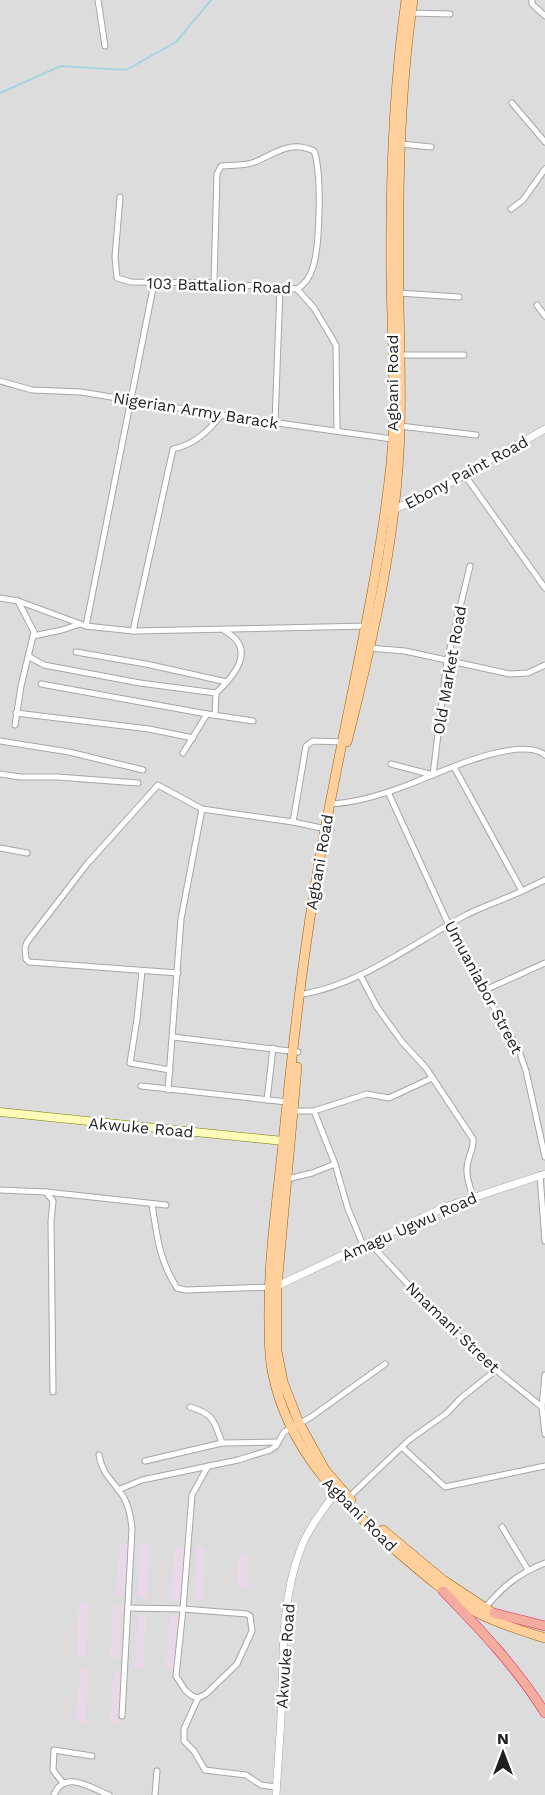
<svg xmlns="http://www.w3.org/2000/svg" width="545" height="1795" font-family="'Work Sans',sans-serif">
<style>
.residential{fill:#dddcdc}
.industrial{fill:#ead7e7}
.lines{fill:none;stroke-linecap:round;stroke-linejoin:round}
.stream{stroke:#a4d5df;stroke-width:2}
.minor-casing{stroke:#a6a6a6;stroke-width:7}
.tertiary-casing{stroke:#a6a6a6;stroke-width:8}
.secondary-casing{stroke:#747c01;stroke-width:9}
.primary-casing{stroke:#9a5f00;stroke-width:10}
.trunk-casing{stroke:#e11f6c;stroke-width:10}
.minor{stroke:#fff;stroke-width:5}
.tertiary{stroke:#fff;stroke-width:7}
.secondary{stroke:#fcfcb8;stroke-width:8}
.primary{stroke:#ffcf9c;stroke-width:9}
.trunk{stroke:#f4ac9e;stroke-width:9}
.labels{text-anchor:middle;stroke-width:5;stroke-linejoin:round;paint-order:stroke}
.street-label{font-size:16px;fill:#1f1f1f;stroke:#fff}
</style>
<rect width="100%" height="100%" fill="#f0ece5"/>
<rect class="residential" x="0" y="0" width="545" height="1795"/>
<g class="industrial">
<polygon points="120,1544 128,1544 124,1596 116,1595"/>
<polygon points="140,1544 149,1544 147,1597 138,1597"/>
<polygon points="175,1547 185,1548 181,1601 171,1600"/>
<polygon points="197,1547 205,1548 203,1600 195,1600"/>
<polygon points="239,1554 248,1554 247,1588 237,1587"/>
<polygon points="79,1604 89,1604 86,1656 77,1656"/>
<polygon points="113,1606 122,1606 119,1658 110,1658"/>
<polygon points="138,1614 146,1614 144,1668 135,1667"/>
<polygon points="170,1614 179,1615 175,1670 166,1669"/>
<polygon points="80,1669 89,1671 85,1723 76,1723"/>
<polygon points="114,1671 122,1672 118,1723 110,1722"/>
</g>
<g class="lines">
<polyline class="stream" points="0,93 61,66 126,70 176,42 211,0"/>
<g class="minor-casing">
<g id="minor">
<polyline points="98,0 105,46"/>
<polyline points="532,0 532,4 545,16"/>
<polyline points="411,13 450,14"/>
<polyline points="512,103 545,142"/>
<polyline points="401,144 431,147"/>
<path d="M120,197L115,257L117,278L131,282L214,283L297,289C306,284 310,277 313,267C320,245 322,172 314,151C290,140 276,153 255,162C245,166 232,165 221,166L217,174L214,283"/>
<polyline points="511,209 523,200 545,169"/>
<polyline points="297,289 314,308 336,345 337,431"/>
<polyline points="399,293 459,297"/>
<polyline points="537,305 545,316"/>
<polyline points="400,355 464,355"/>
<polyline points="0,381 32,390 81,392 221,415 392,439"/>
<polyline points="275,422 280,289"/>
<polyline points="400,426 476,435"/>
<polyline points="464,474 545,588"/>
<polyline points="0,598 18,601 86,626 133,631 368,626"/>
<polyline points="86,626 154,283"/>
<path d="M133,631L173,449C193,445 209,431 221,415"/>
<polyline points="33,636 62,630 80,624"/>
<polyline points="369,648 405,651 510,674 528,673 545,665"/>
<polyline points="76,652 146,664 227,682"/>
<polyline points="28,656 44,665 140,683 216,693"/>
<polyline points="41,684 207,714"/>
<polyline points="16,713 149,729 193,738"/>
<path d="M215,715L216,693C235,675 257,649 225,631"/>
<polyline points="15,725 21,686 34,632 18,601"/>
<polyline points="0,741 69,752 143,770"/>
<polyline points="183,753 207,714 253,721"/>
<polyline points="391,764 433,775 447,661 470,566"/>
<polyline points="0,774 20,777 57,777 138,783"/>
<polyline points="388,792 463,956 518,1048 526,1071 545,1157"/>
<path d="M330,804C356,803 381,795 405,786C435,775 518,734 545,755"/>
<polyline points="293,822 306,746 313,741 345,742"/>
<polyline points="0,848 27,853"/>
<polyline points="522,891 545,880"/>
<polyline points="142,971 137,1019 130,1063 170,1070"/>
<polyline points="178,973 29,962 26,959 25,948 27,942 87,864 158,785 202,809 293,822 331,830"/>
<path d="M360,975L377,1007L402,1042L426,1068L473,1139C474,1147 471,1150 469,1158C464,1171 469,1184 473,1197"/>
<polyline points="485,990 545,963"/>
<path d="M304,994C364,983 413,943 466,915C484,906 503,900 522,891L454,767"/>
<polyline points="173,1037 298,1052"/>
<polyline points="141,1086 287,1102"/>
<polyline points="168,1090 181,919 202,809"/>
<polyline points="267,1100 273,1048"/>
<polyline points="293,1111 314,1111 367,1094 389,1098 432,1078"/>
<polyline points="314,1111 335,1164 348,1209 363,1245"/>
<polyline points="540,1175 545,1241"/>
<polyline points="287,1179 312,1173 335,1164"/>
<polyline points="0,1190 46,1192 166,1205"/>
<polyline points="46,1192 53,1201 51,1221 53,1392"/>
<path d="M152,1204C157,1236 159,1260 177,1288L186,1290L272,1287"/>
<polyline points="370,1243 438,1317 496,1370 542,1407"/>
<polyline points="545,1375 542,1407 545,1434"/>
<path d="M190,1407C214,1414 214,1421 222,1443"/>
<polyline points="403,1448 445,1487 545,1466"/>
<path d="M99,1455C102,1474 113,1481 123,1496C129,1506 131,1517 132,1529L122,1716"/>
<polyline points="145,1461 222,1443 278,1442"/>
<polyline points="118,1490 142,1480 238,1460 270,1450 276,1446 284,1432 311,1417 385,1364"/>
<polyline points="348,1498 409,1440 447,1413 461,1398 496,1370"/>
<polyline points="502,1527 528,1570"/>
<polyline points="128,1608 183,1609 192,1495 208,1466"/>
<path d="M485,1608C502,1587 519,1573 545,1563"/>
<polygon points="183,1609 247,1614 250,1616 252,1631 237,1664 206,1694 198,1698 192,1696 185,1690 176,1676"/>
<polyline points="198,1698 184,1729 184,1741 194,1751 205,1770 246,1775 261,1785 276,1787"/>
<polyline points="63,1783 53,1770 54,1750 92,1756"/>
<path d="M54,1795C64,1769 91,1788 109,1795"/>
<polyline points="155,1795 157,1771"/>
</g>
</g>
<g class="tertiary-casing">
<g id="tertiary">
<polyline points="391,509 395,509 439,489 545,429"/>
<polyline points="277,1286 445,1207 545,1174"/>
<path d="M276,1795C278,1761 281,1727 282,1694C283,1645 283,1594 301,1548C309,1528 322,1511 335,1493"/>
</g>
</g>
<g class="secondary-casing">
<polyline id="secondary" points="0,1112 283,1141"/>
</g>
<g class="primary-casing">
<g id="primary">
<path d="M406,0C393,92 390,184 391,277C392,338 397,403 391,464C378,586 348,705 326,825C305,933 293,1043 282,1153C276,1209 268,1265 269,1322C269,1340 269,1358 273,1375C289,1450 339,1499 393,1548C421,1572 447,1595 478,1613C499,1624 523,1631 545,1638"/>
<path d="M347,742C373,639 398,532 400,426C401,386 400,347 399,308C398,205 398,102 413,0"/>
<polyline points="297,1067 277,1286 277,1351 283,1382 299,1423 325,1470 351,1500"/>
<polyline points="383,1530 443,1580 499,1617"/>
</g>
</g>
<g class="trunk-casing">
<g id="trunk">
<path d="M443,1591C480,1629 517,1668 545,1713"/>
<polyline points="494,1613 545,1626"/>
</g>
</g>
<use href="#minor" class="minor"/>
<use href="#tertiary" class="tertiary"/>
<use href="#secondary" class="secondary"/>
<use href="#primary" class="primary"/>
<use href="#trunk" class="trunk"/>
</g>
<g class="labels">
<g class="street-label">
<text transform="translate(219 285) rotate(2)" y="6">103 Battalion Road</text>
<text transform="translate(392 383) rotate(-90)" y="6">Agbani Road</text>
<text transform="translate(196 410) rotate(9)" y="6">Nigerian Army Barack</text>
<text transform="translate(466 472) rotate(-28)" y="6">Ebony Paint Road</text>
<text transform="translate(449 670) rotate(-80)" y="6">Old Market Road</text>
<text transform="translate(319 862) rotate(-80)" y="6">Agbani Road</text>
<text transform="translate(484 987) rotate(62)" y="6">Umuaniabor Street</text>
<text transform="translate(141 1127) rotate(5)" y="6">Akwuke Road</text>
<text transform="translate(409 1226) rotate(-24)" y="6">Amagu Ugwu Road</text>
<text transform="translate(453 1327) rotate(44)" y="6">Nnamani Street</text>
<text transform="translate(360 1514) rotate(45)" y="6">Agbani Road</text>
<text transform="translate(285 1656) rotate(-86)" y="6">Akwuke Road</text>
</g>
</g>
<g transform="translate(503 1753)" stroke="#ffffff" stroke-width="4.5" paint-order="stroke">
<path d="M0-4.5L10 22L0 15L-10 22Z" fill="#1f1f1f"/>
<text y="-9" font-size="16" font-weight="bold" text-anchor="middle" fill="#1f1f1f">N</text>
</g>
</svg>
